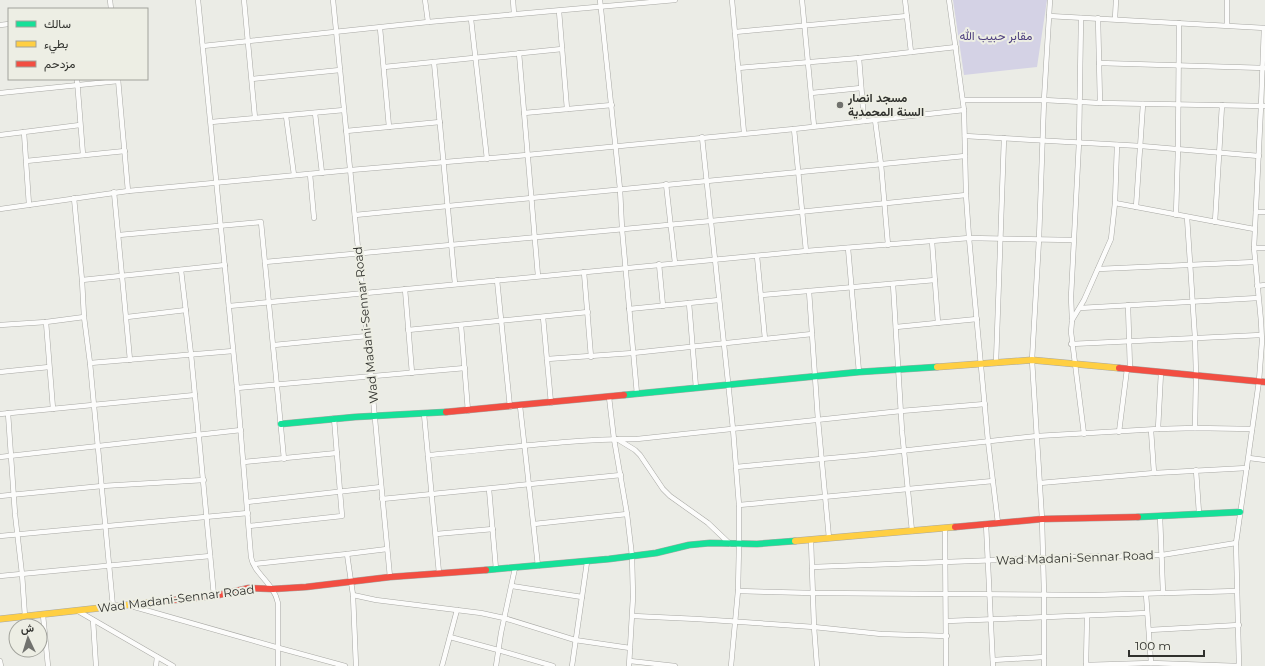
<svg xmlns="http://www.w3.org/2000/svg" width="1265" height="666" font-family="Montserrat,Vazirmatn,sans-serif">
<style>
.green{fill:#d4d2e5}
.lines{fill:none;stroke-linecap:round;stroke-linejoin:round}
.street-casing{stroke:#a8a8a4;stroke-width:5.5}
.fast-casing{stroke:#a8a8a4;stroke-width:7}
.slow-casing{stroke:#a8a8a4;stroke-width:7}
.jam-casing{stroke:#a8a8a4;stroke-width:7}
.street{stroke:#fcfcfb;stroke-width:4.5}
.fast{stroke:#16e098;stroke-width:6}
.slow{stroke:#ffcf43;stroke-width:6}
.jam{stroke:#f24e42;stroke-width:6}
.poi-dot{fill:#71726e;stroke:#edeee4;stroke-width:1.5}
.labels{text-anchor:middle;stroke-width:4;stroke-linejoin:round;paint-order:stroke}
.park-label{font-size:12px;fill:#4c3d7d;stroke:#edeee4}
.poi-label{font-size:12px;font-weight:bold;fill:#30312d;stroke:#edeee4;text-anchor:start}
.street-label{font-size:12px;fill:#30312d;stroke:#edeee4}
</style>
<rect width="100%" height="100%" fill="#ebece6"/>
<polygon class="green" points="953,0 1047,0 1037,67 964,75"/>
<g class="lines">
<g class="street-casing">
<g id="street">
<polyline points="110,0 111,9"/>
<path d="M198,0L237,388L251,557C254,574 274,583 278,603V666"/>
<polyline points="244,0 255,118"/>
<polyline points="333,0 371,377 390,577"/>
<polyline points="425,0 428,22"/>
<polyline points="513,0 514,14"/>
<polyline points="600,0 620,189 622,229 637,394"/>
<polyline points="732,0 744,133"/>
<polyline points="802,0 814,126"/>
<polyline points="905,0 911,52"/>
<polyline points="949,0 964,110 966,195 969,238 988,441 998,523"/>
<polyline points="559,11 567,109"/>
<polyline points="1049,16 1265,28"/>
<polyline points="1081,18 1079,142 1071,297 1072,320 1071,332 1084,434"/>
<polyline points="1098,18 1100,103"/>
<polyline points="471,19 487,159"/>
<polyline points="1115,19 1116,0"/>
<polyline points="0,25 9,24"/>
<polyline points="1227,25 1227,0"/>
<polyline points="380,28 389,127"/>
<polyline points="735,32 907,16"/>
<polyline points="203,46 428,22 675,0"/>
<polyline points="519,53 538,276"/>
<polyline points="859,58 864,121"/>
<polyline points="434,62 455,284"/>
<polyline points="1099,63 1265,68"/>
<polyline points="384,67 562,49"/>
<polyline points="738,68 859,58 956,47"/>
<polyline points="77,79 83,155"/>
<polyline points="118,79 128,191"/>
<polyline points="252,79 340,70"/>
<polyline points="0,93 118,81"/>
<polyline points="811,93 861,88"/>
<polyline points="963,100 1044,100 1100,103 1265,106"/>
<polyline points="315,113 322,173"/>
<polyline points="524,113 612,105"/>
<polyline points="286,116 294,175"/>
<polyline points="875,120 881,164 888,245"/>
<polyline points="211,122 344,110"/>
<polyline points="794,129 806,251"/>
<polyline points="346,131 440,122"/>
<polyline points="24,132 29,205"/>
<polyline points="0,135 80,125"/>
<polyline points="965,136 1141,146 1259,156"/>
<polyline points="702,137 733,429 739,505 739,545 738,591 731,666"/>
<polyline points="26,161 125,151"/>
<polyline points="310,174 314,218"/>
<polyline points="666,184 675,263"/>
<polyline points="114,192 130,360"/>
<polyline points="74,198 82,280 84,317 90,363 113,607"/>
<polyline points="1115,203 1254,229"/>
<polyline points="1136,207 1143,104"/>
<polyline points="0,209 128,191 351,170 527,155 794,129 964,110"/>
<polyline points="1256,212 1265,212"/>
<polyline points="355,215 965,156"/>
<polyline points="1176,215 1178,149 1179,23"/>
<polyline points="1187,217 1195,338 1196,375 1195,428"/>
<polyline points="1215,222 1222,105"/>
<polyline points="119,235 261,222 284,459"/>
<polyline points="932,241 938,323"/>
<polyline points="848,248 859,372"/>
<polyline points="1254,248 1265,248"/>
<polyline points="757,256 765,339"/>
<polyline points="265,262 711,221 966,195"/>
<polyline points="659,264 663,306"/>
<polyline points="1098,269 1255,262"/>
<polyline points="181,270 191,354 214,596"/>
<polyline points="584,272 591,357"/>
<polyline points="82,280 225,265"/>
<polyline points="497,280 510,407"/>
<polyline points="893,284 902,431 912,531"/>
<polyline points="1257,286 1265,285"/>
<polyline points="405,289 412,373"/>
<polyline points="809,291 818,420 829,538"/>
<polyline points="761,295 935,280"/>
<polyline points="689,303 696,388"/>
<polyline points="1128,305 1130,369"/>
<polyline points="229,306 806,251 969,238 1073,240"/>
<polyline points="1080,308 1258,298"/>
<polyline points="629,309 719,300"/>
<polyline points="127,317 186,310"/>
<polyline points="543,317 551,403"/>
<polyline points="1072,320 1084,300 1111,239 1115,203 1117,145"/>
<polyline points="46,322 53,409"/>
<polyline points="0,325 46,322 84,317"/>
<polyline points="461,325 468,411"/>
<polyline points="896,327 977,319"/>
<polyline points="408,330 588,312"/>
<polyline points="1071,344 1261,335"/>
<polyline points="274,345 367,336"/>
<polyline points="547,359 633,353 812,334"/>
<polyline points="90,363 233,351"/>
<polyline points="996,363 1004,138"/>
<polyline points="0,372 49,367"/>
<polyline points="237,388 465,368"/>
<polyline points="609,397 614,439 627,514 632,556 633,597 629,666"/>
<polyline points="520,406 538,566"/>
<polyline points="8,413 15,514 22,574 25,617"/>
<polyline points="0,414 195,395"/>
<polyline points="424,414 439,573"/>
<polyline points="1158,429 1161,372"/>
<polyline points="1151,430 1154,473"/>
<polyline points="1119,432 1127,369"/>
<polyline points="617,439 635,450 640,455 663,489 670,496 708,523 730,544"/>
<path d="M428,455C498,449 567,439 637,439L901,411L985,404"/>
<polyline points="0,457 241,430"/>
<polyline points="1249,458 1265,460"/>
<polyline points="244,462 337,453"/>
<polyline points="736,467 864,455 1037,436 1158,429 1195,428 1252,429"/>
<polyline points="1196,470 1199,513"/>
<polyline points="1040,483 1154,473 1247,468"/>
<polyline points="489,489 496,569"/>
<polyline points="0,496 102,486 204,480"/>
<polyline points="382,499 621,475"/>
<polyline points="247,502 381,487"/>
<polyline points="739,505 993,481"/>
<polyline points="1160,516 1163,593"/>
<polyline points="534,524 627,514"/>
<polyline points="986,524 993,666"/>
<polyline points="249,526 342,516 334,418"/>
<polyline points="945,528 946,666"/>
<polyline points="436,534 493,529"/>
<polyline points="0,536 248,513"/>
<polyline points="811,540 814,627 817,666"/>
<polyline points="347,554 353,595 356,666"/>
<polyline points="254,564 347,554 387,549"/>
<polyline points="812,567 1102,556 1162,555 1236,543"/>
<polyline points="0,576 210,556"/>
<polyline points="512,586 582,597"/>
<polyline points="738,591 813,593 1095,595 1237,591"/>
<polyline points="1146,594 1151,663"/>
<polyline points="353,595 376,600 481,613 504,618 575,640 630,648"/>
<polyline points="131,606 279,648 345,666"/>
<polyline points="78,611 173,666"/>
<polyline points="43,615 48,666"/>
<polyline points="633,616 697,619 814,627 881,634 947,636"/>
<polyline points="93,620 96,666"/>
<polyline points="947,621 1147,613"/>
<polyline points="1149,630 1239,625"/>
<polyline points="450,637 498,650 553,666"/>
<polyline points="993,660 1044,657"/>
<polyline points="0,661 1,666"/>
<polyline points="630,661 675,666"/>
<polyline points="1086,665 1151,663 1238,666"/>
<polyline points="156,666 157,657"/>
<polyline points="442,666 457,610"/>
<polyline points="496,666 501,633 515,568"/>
<polyline points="572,666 587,562"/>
<polyline points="1044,666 1044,594 1042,519 1032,360 1039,239 1044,100 1050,0"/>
<polyline points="1086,666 1087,616"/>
<polyline points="1239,666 1236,543 1259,381 1262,341 1261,321 1254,248 1261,106 1264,28"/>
</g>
</g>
<g class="fast-casing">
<g id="fast">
<polyline points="624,395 859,372 937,367"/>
<polyline points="281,424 355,417 446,412"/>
<polyline points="1138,517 1240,512"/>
<polyline points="486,570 609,559 656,553 689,545 710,543 757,544 795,541"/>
</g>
</g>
<g class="slow-casing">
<g id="slow">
<polyline points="937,367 1032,360 1119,368"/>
<polyline points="795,541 955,527"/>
<polyline points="0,619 154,602"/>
</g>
</g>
<g class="jam-casing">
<g id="jam">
<polyline points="1119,368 1265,382"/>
<polyline points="446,412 624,395"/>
<polyline points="955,527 1042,519 1138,517"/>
<polyline points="154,602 214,596 249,588 273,589 306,587 390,577 486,570"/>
</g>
</g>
<use href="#street" class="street"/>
<use href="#fast" class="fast"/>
<use href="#slow" class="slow"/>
<use href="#jam" class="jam"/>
</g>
<circle class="poi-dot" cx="840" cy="105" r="4"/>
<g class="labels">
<g class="park-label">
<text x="996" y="40">مقابر حبيب الله</text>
</g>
<g class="poi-label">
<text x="848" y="102">مسجد انصار<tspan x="848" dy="14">السنة المحمدية</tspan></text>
</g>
<g class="street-label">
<text transform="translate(366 325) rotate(-96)" y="4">Wad Madani-Sennar Road</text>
<text transform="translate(1075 558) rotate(-2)" y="4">Wad Madani-Sennar Road</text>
<text transform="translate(176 599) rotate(-7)" y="4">Wad Madani-Sennar Road</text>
</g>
</g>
<rect x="8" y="8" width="140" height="72" fill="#edeee4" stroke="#a1a29b"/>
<rect x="16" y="21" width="20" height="6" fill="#16e098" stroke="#a1a29b"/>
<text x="44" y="28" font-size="12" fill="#30312d">سالك</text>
<rect x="16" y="41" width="20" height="6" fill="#ffcf43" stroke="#a1a29b"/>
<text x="44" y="48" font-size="12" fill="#30312d">بطيء</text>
<rect x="16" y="61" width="20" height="6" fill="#f24e42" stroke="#a1a29b"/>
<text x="44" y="68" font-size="12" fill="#30312d">مزدحم</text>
<g transform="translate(28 638) rotate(356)"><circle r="19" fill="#edeee4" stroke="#a1a29b"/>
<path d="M0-3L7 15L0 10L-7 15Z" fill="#71726e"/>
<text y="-6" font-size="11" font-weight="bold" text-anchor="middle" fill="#30312d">ش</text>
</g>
<path d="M1129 650v6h75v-6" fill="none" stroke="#30312d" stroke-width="2"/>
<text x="1135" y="650" font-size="12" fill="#30312d" stroke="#edeee4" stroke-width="3" paint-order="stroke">100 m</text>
</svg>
